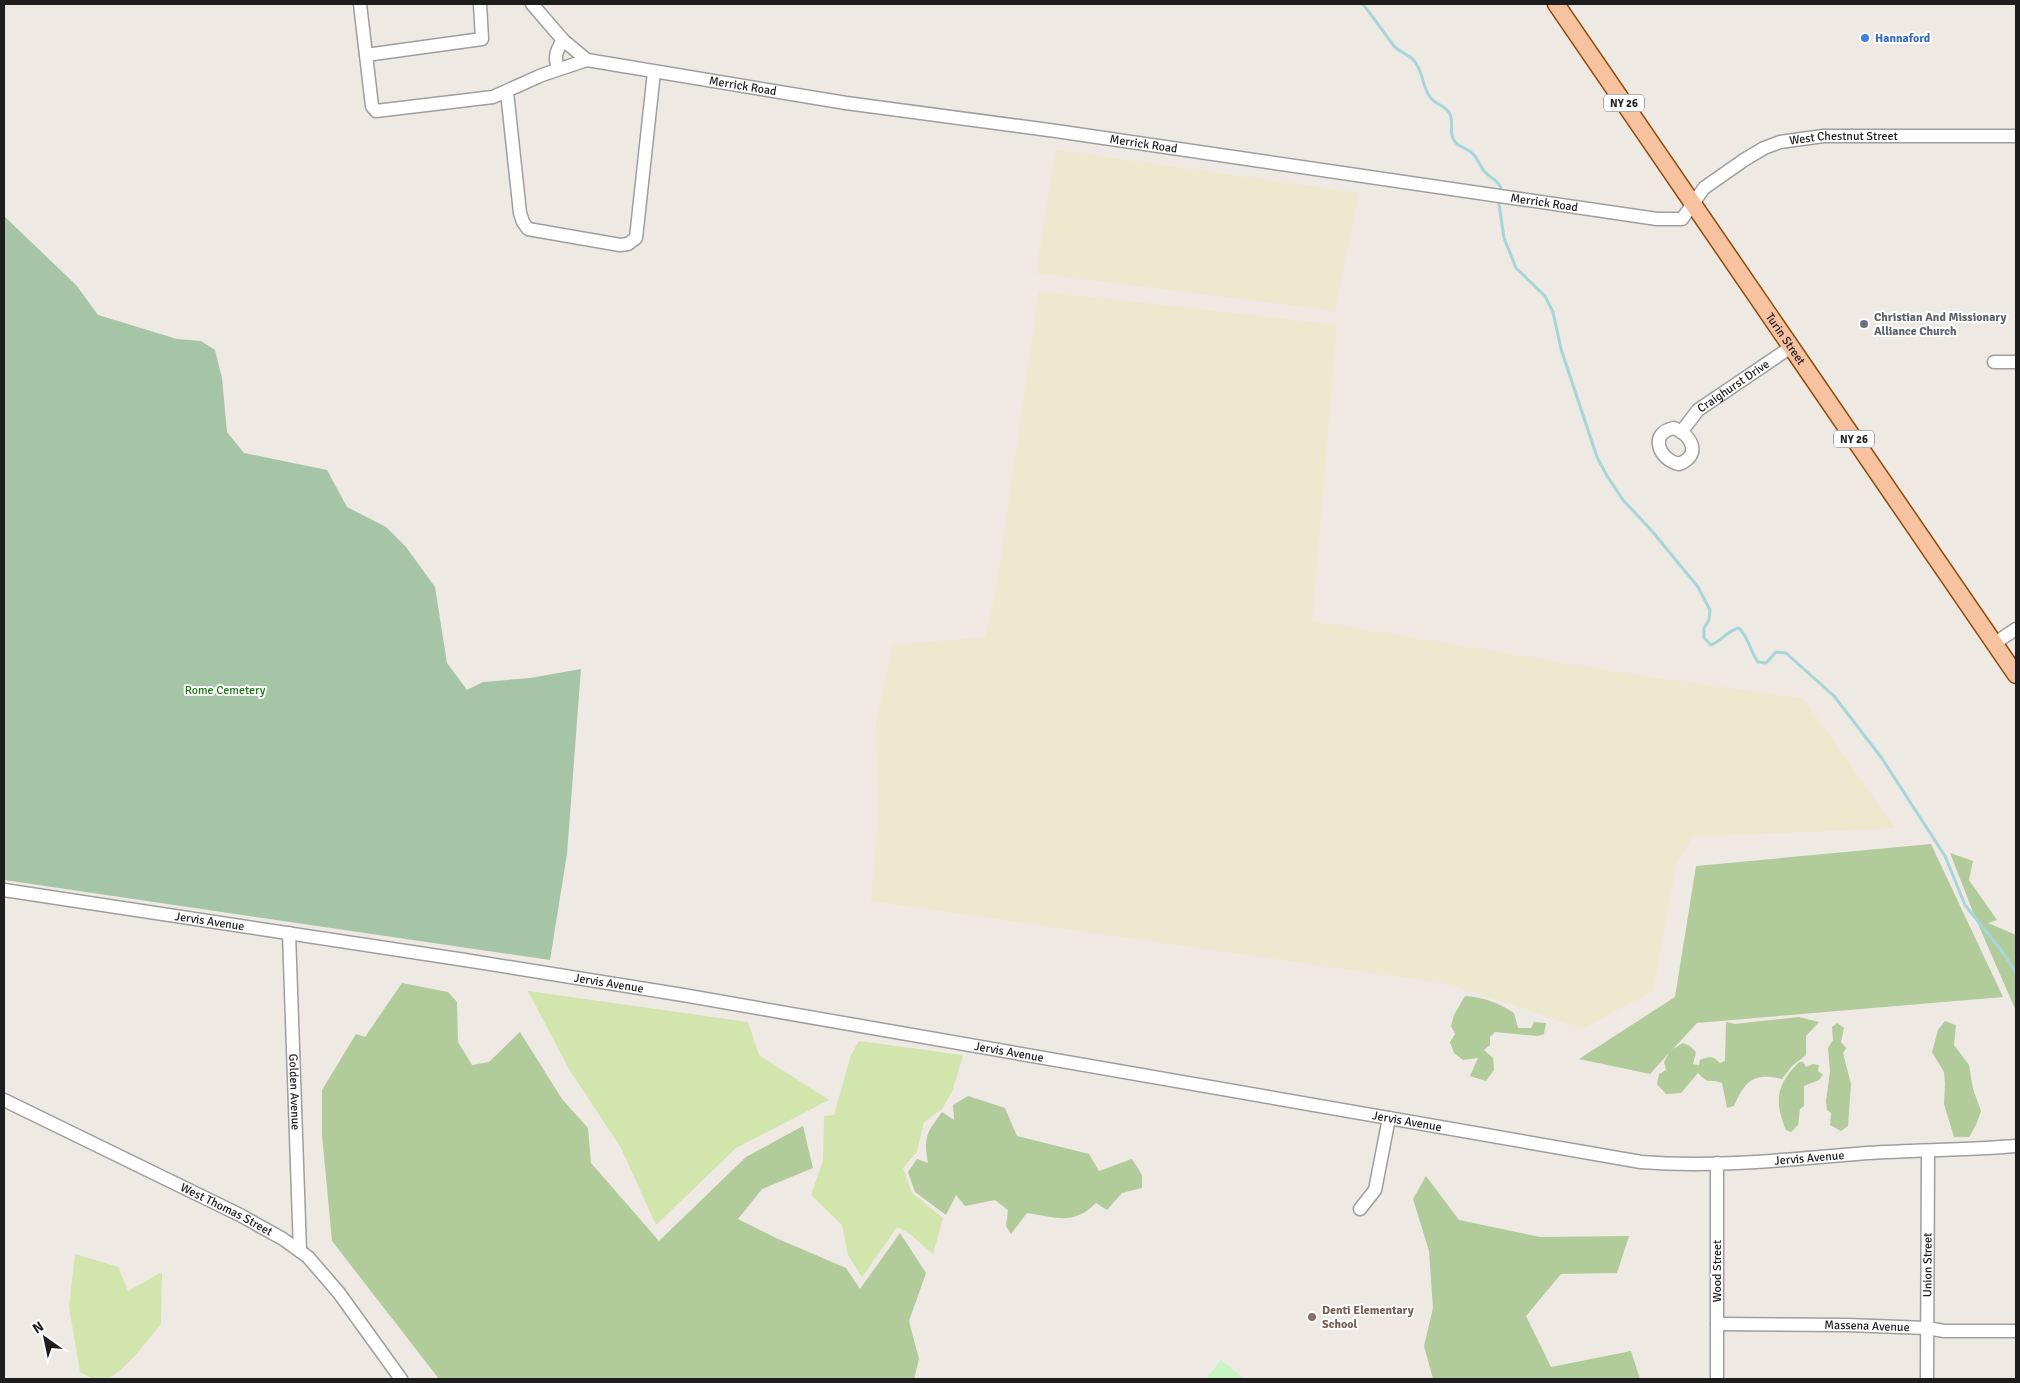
<svg xmlns="http://www.w3.org/2000/svg" width="2020" height="1383" font-family="Signika,sans-serif">
<style>
.farmland{fill:#ece9cf}
.grass{fill:#d2e5ac}
.forest{fill:#b1cb9a}
.cemetery{fill:#a6c5a6}
.park{fill:#c7f6c2}
.lines{fill:none;stroke-linecap:round;stroke-linejoin:round}
.stream{stroke:#a6d6d9;stroke-width:3}
.minor-casing{stroke:#9e9e9e;stroke-width:15}
.major-casing{stroke:#8e4b08;stroke-width:19}
.minor{stroke:#fff;stroke-width:12}
.major{stroke:#f6c2a0;stroke-width:16}
.shop-dot{fill:#3f7fe0;stroke:#fff;stroke-width:2}
.worship-dot{fill:#6b7280;stroke:#fff;stroke-width:2}
.education-dot{fill:#8d6e63;stroke:#fff;stroke-width:2}
.labels{text-anchor:middle;stroke-width:4;stroke-linejoin:round;paint-order:stroke}
.shield{fill:#fff;stroke:#616161;stroke-width:1}
.shield-label{font-size:11px;font-weight:bold;fill:#1d1d1d}
.shop-label{font-size:12px;font-weight:bold;fill:#366cbe;stroke:#fff;text-anchor:start}
.street-label{font-size:12px;fill:#1d1d1d;stroke:#fff}
.worship-label{font-size:12px;font-weight:bold;fill:#5b616d;stroke:#fff;text-anchor:start}
.park-label{font-size:12px;fill:#1a7511;stroke:#fff}
.education-label{font-size:12px;font-weight:bold;fill:#785e54;stroke:#fff;text-anchor:start}
</style>
<rect width="100%" height="100%" fill="#eee9e3"/>
<g class="farmland">
<polygon points="1056,150 1359,193 1335,311 1036,273"/>
<polygon points="1039,291 1337,325 1312,621 1647,677 1803,698 1895,828 1692,837 1676,865 1653,991 1582,1029 1450,984 871,901 878,819 876,722 893,645 985,637 996,589"/>
</g>
<g class="grass">
<polygon points="528,991 748,1022 759,1055 829,1100 736,1148 656,1225 621,1148 569,1069"/>
<polygon points="859,1041 963,1055 952,1092 942,1109 924,1122 917,1152 903,1168 912,1193 943,1218 933,1254 910,1234 897,1227 862,1277 848,1255 842,1225 811,1195 823,1161 824,1116 834,1115 851,1055"/>
<path d="M75,1254L118,1267L128,1291L162,1272L161,1324C150,1337 122,1375 106,1379C97,1382 88,1376 80,1372L69,1307Z"/>
</g>
<g class="forest">
<path d="M1931,844L2003,997L1697,1023L1673,1049L1683,1043L1690,1046L1696,1052L1693,1064L1699,1065L1700,1060C1709,1056 1713,1056 1720,1063L1725,1061L1726,1022L1735,1024L1799,1017L1819,1022L1806,1036V1055L1792,1066L1782,1079C1754,1072 1745,1081 1734,1106L1727,1108L1722,1083C1709,1078 1710,1086 1698,1073L1681,1093L1666,1094L1657,1084L1659,1074L1666,1070L1664,1062L1669,1053L1650,1074L1579,1059L1675,997L1696,866Z"/>
<polygon points="1950,853 1973,861 1969,880 1997,920 1988,923 2016,935 2016,1011 1975,917"/>
<polygon points="402,983 448,992 457,1002 458,1042 472,1065 489,1062 520,1032 562,1099 588,1128 591,1163 659,1241 746,1157 803,1126 813,1168 762,1189 738,1219 776,1238 846,1268 860,1289 900,1233 926,1273 909,1321 919,1359 914,1379 439,1379 332,1241 322,1135 322,1090 356,1034 365,1037"/>
<path d="M1465,996C1483,997 1499,1003 1514,1013L1518,1028H1531L1534,1022L1546,1023L1544,1034L1537,1036L1495,1032L1490,1037V1045L1484,1050L1493,1058L1494,1070L1486,1081L1470,1076L1478,1058L1463,1060L1454,1053L1450,1042L1455,1034L1451,1026L1454,1015Z"/>
<polygon points="1945,1021 1956,1025 1954,1045 1969,1065 1973,1089 1981,1111 1976,1125 1969,1137 1954,1137 1944,1104 1945,1084 1944,1072 1932,1052 1938,1030"/>
<polygon points="1837,1023 1844,1028 1841,1042 1846,1048 1843,1053 1851,1084 1848,1126 1841,1131 1830,1125 1831,1113 1827,1110 1826,1101 1830,1071 1828,1048 1833,1040 1832,1027"/>
<path d="M1799,1062H1803L1806,1067L1813,1064L1819,1065L1818,1071L1823,1075L1819,1080L1804,1086V1106L1800,1109L1798,1125L1791,1132L1786,1130C1774,1101 1776,1085 1799,1062Z"/>
<path d="M968,1096L1005,1108L1017,1136L1089,1154L1099,1171L1132,1159L1142,1175V1188L1122,1193L1107,1210L1096,1203C1073,1226 1056,1217 1027,1213L1011,1234L1006,1226L1008,1210L995,1200L965,1206L956,1195L946,1215L915,1192L908,1172L917,1159L928,1163C923,1136 927,1133 942,1112L954,1120L953,1105Z"/>
<polygon points="1426,1176 1459,1220 1540,1237 1629,1236 1617,1273 1561,1274 1526,1316 1551,1367 1631,1351 1640,1379 1433,1379 1424,1346 1433,1308 1429,1251 1413,1199"/>
</g>
<polygon class="cemetery" points="4,216 77,286 98,315 177,339 201,341 215,350 222,378 227,432 244,453 327,470 347,507 386,527 406,547 435,587 447,663 467,690 483,682 530,678 581,669 567,854 550,960 4,880"/>
<polygon class="park" points="1221,1360 1244,1379 1206,1379"/>
<g class="lines">
<g class="stream">
<path d="M1362,4C1366,6 1388,39 1394,46C1401,54 1412,54 1417,65C1423,75 1423,87 1430,97C1435,105 1446,105 1450,114C1454,123 1448,135 1456,143C1460,147 1468,149 1472,153C1478,158 1480,167 1485,172C1491,179 1497,179 1501,188"/>
<path d="M1499,204L1504,238L1516,268L1545,296L1553,312L1561,349L1597,457L1607,476L1623,500L1652,531L1698,587L1710,610L1709,620L1704,628V638L1711,645C1723,640 1726,631 1739,628C1749,638 1750,651 1758,662L1766,663L1776,652L1786,653L1834,696L1881,757L1945,856L1965,905L2004,954L2016,973"/>
</g>
<g class="minor-casing">
<g id="minor">
<path id="s1" d="M360,4L372,106L376,111L493,97L542,75L587,60L846,103L1056,131L1657,219H1682L1704,188L1744,160L1764,148L1780,142L1823,136H2016"/>
<polyline points="532,4 563,40 587,60"/>
<polyline points="366,55 482,39 480,4"/>
<path d="M558,69C554,57 556,51 563,40"/>
<polyline points="507,92 520,213 523,222 528,229 620,245 628,244 636,238 654,72"/>
<polyline points="1994,362 2016,362"/>
<path d="M1674,428C1692,436 1702,455 1679,464C1659,460 1648,433 1674,428Z"/>
<path id="s2" d="M1682,431L1698,410L1791,347"/>
<polyline points="1995,643 2016,629"/>
<path id="s3" d="M4,890L465,960L683,995L1641,1162C1716,1168 1793,1159 1868,1153C1917,1150 1967,1150 2016,1146"/>
<path id="s4" d="M289,933L300,1251"/>
<path id="s5" d="M4,1100L240,1215L283,1239L308,1257L339,1293L401,1379"/>
<polyline points="1360,1209 1375,1190 1389,1118"/>
<path id="s6" d="M1717,1324L1847,1325L1927,1328L1944,1331H2016"/>
<polyline points="1717,1379 1717,1163"/>
<path id="s7" d="M1927,1379L1928,1151"/>
</g>
</g>
<g class="major-casing">
<g id="major">
<path id="s8" d="M1556,4L2016,675"/>
</g>
</g>
<use href="#minor" class="minor"/>
<use href="#major" class="major"/>
</g>
<circle class="shop-dot" cx="1865" cy="38" r="5"/>
<circle class="worship-dot" cx="1864" cy="324" r="5"/>
<circle class="education-dot" cx="1312" cy="1317" r="5"/>
<g class="labels">
<g class="shield">
<rect x="1604" y="94.5" width="40" height="17" rx="4"/>
<rect x="1834" y="430.5" width="40" height="17" rx="4"/>
</g>
<g class="shield-label">
<text x="1624" y="107">NY 26</text>
<text x="1854" y="443">NY 26</text>
</g>
<g class="shop-label">
<text x="1875" y="42">Hannaford</text>
</g>
<g class="street-label">
<text dy="4" stroke="none"><textPath href="#s1" startOffset="486">Merrick Road</textPath></text>
<text dy="4" stroke="none"><textPath href="#s1" startOffset="1626">West Chestnut Street</textPath></text>
<text dy="4" stroke="none"><textPath href="#s1" startOffset="891">Merrick Road</textPath></text>
<text dy="4" stroke="none"><textPath href="#s1" startOffset="1296">Merrick Road</textPath></text>
<text dy="4" stroke="none"><textPath href="#s8" startOffset="406">Turin Street</textPath></text>
<text dy="4" stroke="none"><textPath href="#s2" startOffset="69">Craighurst Drive</textPath></text>
<text dy="4" stroke="none"><textPath href="#s3" startOffset="208">Jervis Avenue</textPath></text>
<text dy="4" stroke="none"><textPath href="#s3" startOffset="612">Jervis Avenue</textPath></text>
<text dy="4" stroke="none"><textPath href="#s3" startOffset="1018">Jervis Avenue</textPath></text>
<text dy="4" stroke="none"><textPath href="#s4" startOffset="159">Golden Avenue</textPath></text>
<text dy="4" stroke="none"><textPath href="#s3" startOffset="1422">Jervis Avenue</textPath></text>
<text dy="4" stroke="none"><textPath href="#s3" startOffset="1828">Jervis Avenue</textPath></text>
<text dy="4" stroke="none"><textPath href="#s5" startOffset="248">West Thomas Street</textPath></text>
<text dy="4" stroke="none"><textPath href="#s7" startOffset="114">Union Street</textPath></text>
<text transform="translate(1717 1271) rotate(-90)" y="4">Wood Street</text>
<text dy="4" stroke="none"><textPath href="#s6" startOffset="150">Massena Avenue</textPath></text>
</g>
<g class="worship-label">
<text x="1874" y="321">Christian And Missionary<tspan x="1874" dy="14">Alliance Church</tspan></text>
</g>
<g class="park-label">
<text x="225" y="694">Rome Cemetery</text>
</g>
<g class="education-label">
<text x="1322" y="1314">Denti Elementary<tspan x="1322" dy="14">School</tspan></text>
</g>
</g>
<rect width="2020" height="1383" fill="none" stroke="#1d1d1d" stroke-width="10"/>
<g transform="translate(45 1338) rotate(327)" stroke="#ffffff" stroke-width="4" paint-order="stroke">
<path d="M0-4L9 19L0 12L-9 19Z" fill="#1d1d1d"/>
<text y="-8" font-size="14" font-weight="bold" text-anchor="middle" fill="#1d1d1d">N</text>
</g>
</svg>
